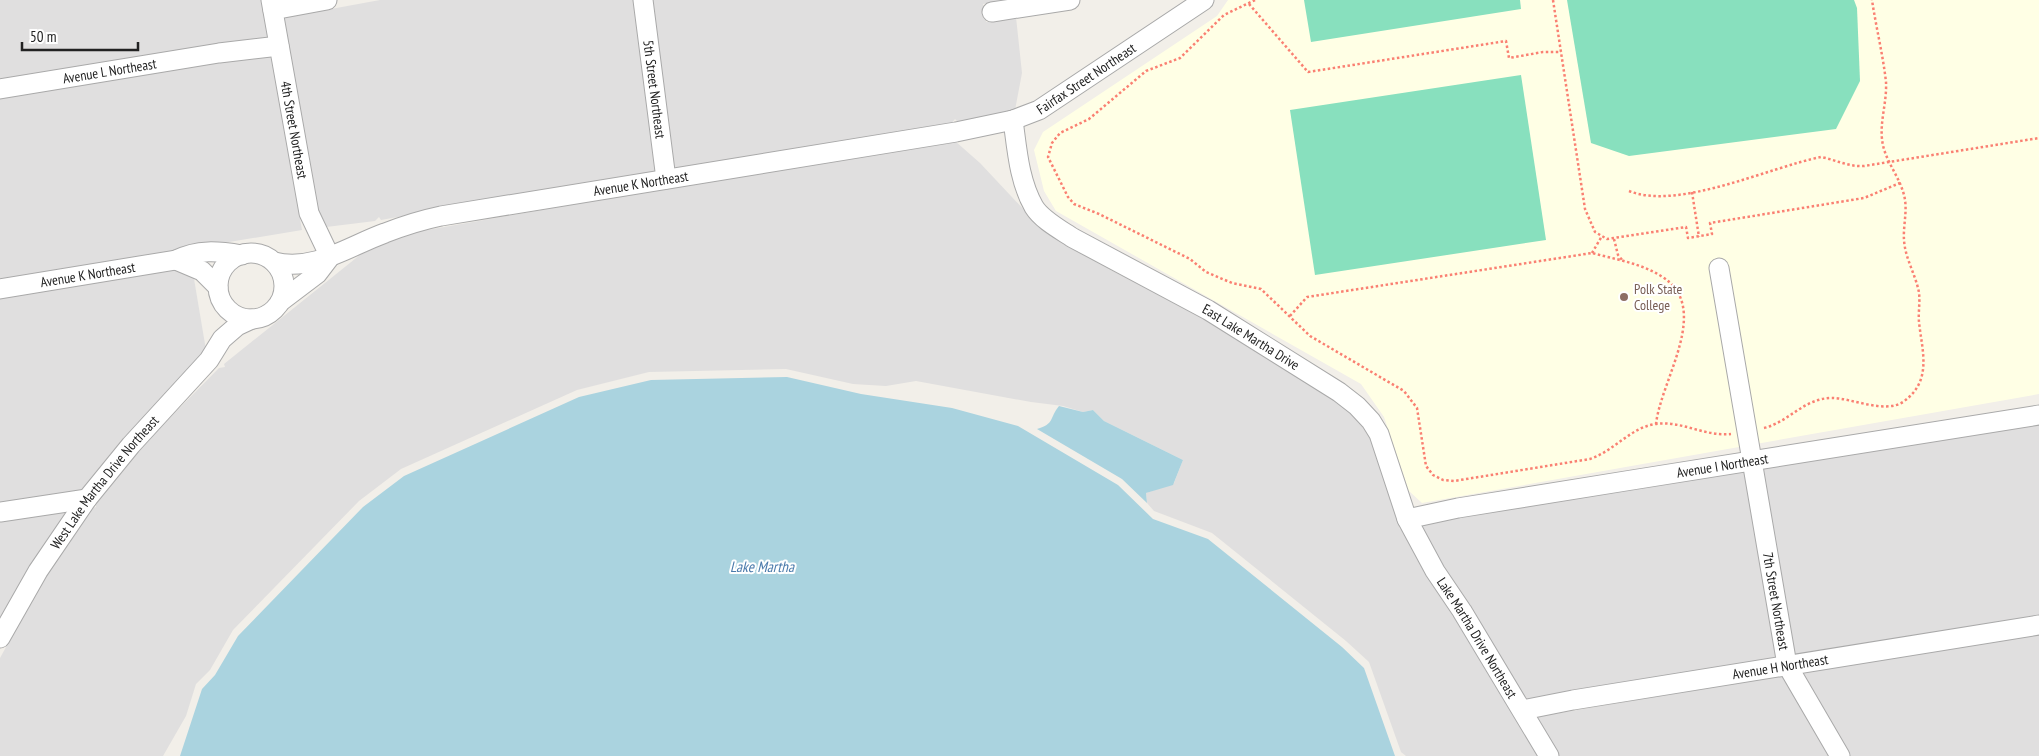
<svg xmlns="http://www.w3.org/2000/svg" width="2039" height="756" font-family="'PT Sans Narrow',sans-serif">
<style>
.residential{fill:#e0dfdf}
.education{fill:#ffffe5}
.pitch{fill:#88e0be}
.water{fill:#aad3df}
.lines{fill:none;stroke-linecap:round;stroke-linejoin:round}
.minor-casing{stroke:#a9a9a9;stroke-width:21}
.path{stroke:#fa8072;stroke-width:2.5;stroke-dasharray:2.5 2.5;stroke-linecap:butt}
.minor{stroke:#fff;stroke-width:19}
.education-dot{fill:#8d6e63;stroke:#fff;stroke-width:2}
.labels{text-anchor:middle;stroke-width:4;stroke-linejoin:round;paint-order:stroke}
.street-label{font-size:14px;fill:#222;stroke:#fff}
.education-label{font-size:14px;fill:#785e54;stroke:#fff;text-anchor:start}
.water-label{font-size:15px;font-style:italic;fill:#4a7aab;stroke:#fff}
</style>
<rect width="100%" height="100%" fill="#f2efe9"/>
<g class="residential">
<polygon points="0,0 263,0 269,38 0,80"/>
<polygon points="380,0 635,0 657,171 381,220 379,217 375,221 318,228 282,18"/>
<polygon points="651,0 1009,0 983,4 986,22 1016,17 1022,73 1015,110 958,122 955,119 952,123 673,169"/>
<polygon points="272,56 302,230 0,280 0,99 220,62"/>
<polygon points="955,141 980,163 1028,214 1031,220 1033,219 1111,270 1204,317 1312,384 1352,413 1365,426 1372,438 1400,529 1403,530 1515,714 1516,720 1519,720 1540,756 1406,756 1401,752 1369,662 1346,641 1212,533 1154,511 1147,503 1146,493 1174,483 1183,460 1104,421 1093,410 1083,412 1063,406 1031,402 916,381 886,386 853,384 786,369 649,372 577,390 401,469 359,501 233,630 210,670 196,684 186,716 163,756 0,756 0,658 45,576 92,508 96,507 96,502 137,451 219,368 225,367 224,364 381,238 668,188"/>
<polygon points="192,267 207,356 83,491 0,503 0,298"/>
<polygon points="2039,424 2039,615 1793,655 1761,468"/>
<polygon points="1746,471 1777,657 1526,700 1442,566 1420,525 1460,517"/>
<polygon points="69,511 0,621 0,521"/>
<polygon points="2039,634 2039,756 1850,756 1800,672"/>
<polygon points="1783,675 1831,756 1558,756 1536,717"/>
</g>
<polygon class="education" points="1228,0 2039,0 2039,394 1422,503 1409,491 1384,417 1361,384 1056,211 1044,191 1034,150 1043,132 1217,16"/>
<g class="pitch">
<polygon points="1304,0 1520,0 1521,9 1311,42"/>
<polygon points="1567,0 1854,0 1857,8 1860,81 1836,129 1629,156 1591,143"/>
<polygon points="1521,75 1546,240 1315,275 1290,110"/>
</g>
<g class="water">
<polygon points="787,377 861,394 952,408 1018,426 1118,485 1153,519 1208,539 1342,647 1364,668 1395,756 180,756 202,689 215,675 238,636 363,507 404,476 579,397 651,380"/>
<path d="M1059,406L1083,412L1093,410L1104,421L1183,460L1173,485L1146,493L1147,503L1122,479L1037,429C1055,424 1049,418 1059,406Z"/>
</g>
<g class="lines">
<g class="minor-casing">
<g id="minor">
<path id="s1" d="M271,0L309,213L330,257"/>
<path id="s2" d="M643,0L666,179"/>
<polyline points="273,10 327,0"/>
<polyline points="992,12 1070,0"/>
<path id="s3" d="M0,89L219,53L279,46"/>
<path id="s4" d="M1013,120C1017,149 1019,181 1034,207C1042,220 1061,230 1073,238L1208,310L1339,392L1357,406L1371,421L1379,434L1407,519L1435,571L1462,611L1549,756"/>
<circle cx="251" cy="286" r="33"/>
<polyline points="176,260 202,271 218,287"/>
<path id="s5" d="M274,262C314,272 349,246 385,233C403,226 422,220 441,216L956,132L1013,120L1039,110L1204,0"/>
<path id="s6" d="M1719,268L1787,665L1840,756"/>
<path id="s7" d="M0,289L176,260C198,249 218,251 242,255"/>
<polyline points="280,302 317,274 330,257"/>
<polyline points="0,512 87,499"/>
<path id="s8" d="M1407,519L1458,508L1638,479L2039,415"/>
<path id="s9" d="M0,638L38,571L87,499L131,445L209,360L222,339L237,326L252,319"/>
<path id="s10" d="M1523,710L1573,700L2039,625"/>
</g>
</g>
<g class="path">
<path d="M1255,0L1224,15L1180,58L1146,71L1089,119L1060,133L1052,143L1048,157L1068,197L1074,204L1099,214L1190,259L1206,272L1232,283L1261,289L1310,336L1404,391L1417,408L1426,466L1433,475L1443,480L1454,481L1590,459C1614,451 1630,428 1655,424C1681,420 1705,437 1731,434"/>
<polyline points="1553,0 1585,209 1595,232 1607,239 1686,227 1688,238 1712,234 1710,223 1864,198 1900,183"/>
<polyline points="1249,4 1308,72 1506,41 1509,58 1543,52 1561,52"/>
<path d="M1629,191C1678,211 1770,167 1821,157C1836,160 1849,167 1864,166L2039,138"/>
<polyline points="1692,192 1699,237"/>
<polyline points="1614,239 1618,255 1623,261"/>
<polyline points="1592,253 1602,236"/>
<path d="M1290,316L1307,297L1592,253C1614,259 1640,263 1661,276C1713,307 1661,379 1656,424"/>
<path d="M1764,428C1789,422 1804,398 1832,398C1852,398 1884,414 1903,402C1933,381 1922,351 1919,322C1918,311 1921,298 1918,288C1914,272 1905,257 1904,240C1903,225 1908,210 1904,195C1899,175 1884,160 1882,139C1880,120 1887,102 1886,82C1883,55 1876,27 1872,0"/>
</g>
<use href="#minor" class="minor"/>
</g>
<circle class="education-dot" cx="1624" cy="297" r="5"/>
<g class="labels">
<g class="street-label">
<text dy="5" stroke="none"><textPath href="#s3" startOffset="111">Avenue L Northeast</textPath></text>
<text dy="5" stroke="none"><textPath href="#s5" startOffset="840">Fairfax Street Northeast</textPath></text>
<text dy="5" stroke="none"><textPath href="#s2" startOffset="90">5th Street Northeast</textPath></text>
<text dy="5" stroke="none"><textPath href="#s1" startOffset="132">4th Street Northeast</textPath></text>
<text dy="5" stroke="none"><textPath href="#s5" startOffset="378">Avenue K Northeast</textPath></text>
<text dy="5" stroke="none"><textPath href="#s7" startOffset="89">Avenue K Northeast</textPath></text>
<text dy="5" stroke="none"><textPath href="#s4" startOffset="344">East Lake Martha Drive</textPath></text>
<text dy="5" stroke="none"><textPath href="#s8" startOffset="320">Avenue I Northeast</textPath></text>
<text dy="5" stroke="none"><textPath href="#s9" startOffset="188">West Lake Martha Drive Northeast</textPath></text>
<text dy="5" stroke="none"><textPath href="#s6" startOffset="338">7th Street Northeast</textPath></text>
<text dy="5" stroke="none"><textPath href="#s4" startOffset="734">Lake Martha Drive Northeast</textPath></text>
<text dy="5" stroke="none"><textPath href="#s10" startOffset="261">Avenue H Northeast</textPath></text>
</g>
<g class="education-label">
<text x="1634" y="294">Polk State<tspan x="1634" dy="16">College</tspan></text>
</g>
<g class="water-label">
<text x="762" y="572">Lake Martha</text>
</g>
</g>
<path d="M22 42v8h116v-8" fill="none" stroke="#222222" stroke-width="2.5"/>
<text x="30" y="42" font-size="15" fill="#222222" stroke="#ffffff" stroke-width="4" paint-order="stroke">50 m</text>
</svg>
